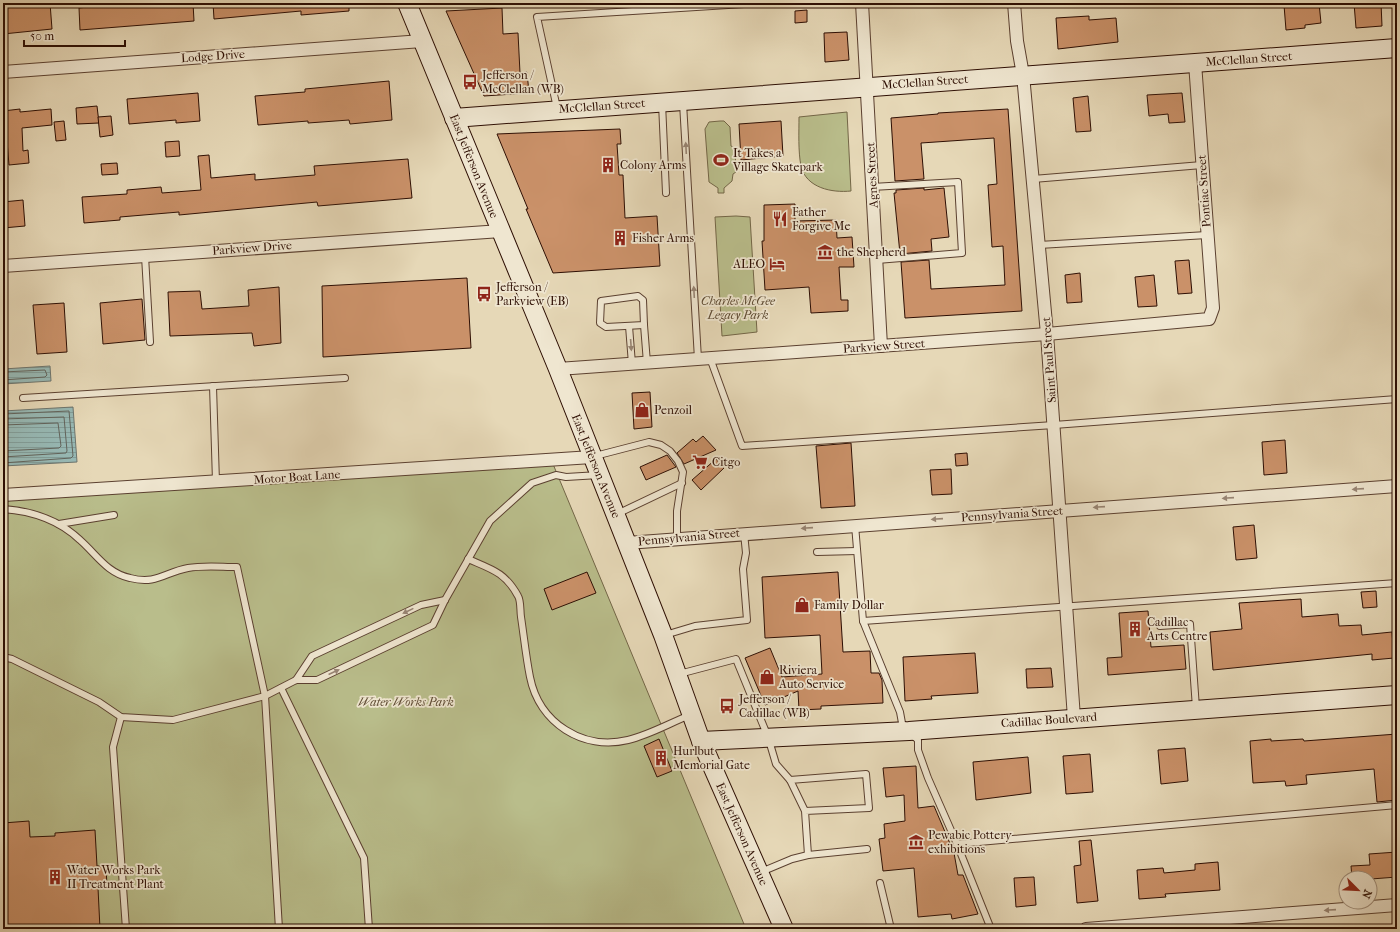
<svg xmlns="http://www.w3.org/2000/svg" width="1400" height="932" font-family="'IM FELL French Canon',serif">
<style>
.park{fill:#b9bd8b;stroke:#736647}
.water{fill:url(#water-rules);stroke:#6d756e}
.lines{fill:none;stroke-linecap:round;stroke-linejoin:round}
.shore{stroke:#62645c;stroke-width:1}
.building{fill:#ca9169;stroke:#2d0e03}
.lane-casing{stroke:#5b4030;stroke-width:8}
.street-casing{stroke:#5b4030;stroke-width:14}
.secondary-casing{stroke:#2d0e03;stroke-width:20}
.lane{stroke:#efe6d0;stroke-width:6}
.street{stroke:#efe6d0;stroke-width:12}
.secondary{stroke:#efe6d0;stroke-width:18}
.oneway{fill:#988574}
.labels{text-anchor:middle;stroke-width:3.5;stroke-linejoin:round;paint-order:stroke}
.street-label{font-size:12px;fill:#2d0e03;stroke:#efe6d0}
.poi-label{font-size:12px;fill:#2d0e03;stroke:#efe6d0;text-anchor:start}
.park-label{font-size:12px;font-style:italic;fill:#5e4b33;stroke:#efe6d0}
</style>
<defs>
<pattern id="water-rules" width="6" height="5" patternUnits="userSpaceOnUse"><rect width="6" height="5" fill="#97b9b5"/><path d="M0 2.5h6" fill="none" stroke="#829e9a"/></pattern>
</defs>
<rect width="100%" height="100%" fill="#e6d8b7"/>
<filter id="stains"><feTurbulence type="fractalNoise" baseFrequency=".005" numOctaves="4"/><feColorMatrix values="0 0 0 0 .2 0 0 0 0 .09 0 0 0 0 .02 0 0 0 .5 -.17"/></filter>
<radialGradient id="worn" r=".72"><stop offset=".6" stop-color="#630" stop-opacity="0"/><stop offset="1" stop-color="#630" stop-opacity=".3"/></radialGradient>
<g class="park">
<path d="M847,112L851,191C832,193 806,188 801,166C798,151 799,132 799,117Z"/>
<polygon points="720,121 724,121 730,127 731,146 735,148 736,172 733,174 732,181 724,188 724,193 718,193 718,188 709,182 705,129 709,122"/>
<polygon points="736,216 750,217 757,332 722,336 715,217"/>
<polygon points="553,464 746,929 3,929 3,501"/>
</g>
<g class="water">
<polygon points="50,366 51,381 3,384 3,369"/>
<polygon points="73,407 77,462 3,466 3,411"/>
</g>
<g class="lines">
<g class="shore">
<polyline points="3,372 45,370 47,375 45,377 3,380"/>
<polyline points="3,414 69,411 73,456 71,458 3,463"/>
<polyline points="3,419 64,417 67,451 66,453 3,457"/>
<polyline points="3,425 58,423 61,446 59,448 3,451"/>
</g>
</g>
<g class="building">
<polygon points="3,3 50,3 52,29 3,34"/>
<polygon points="124,3 193,3 194,21 80,30 79,8"/>
<polygon points="213,3 349,3 349,11 301,15 301,11 214,19"/>
<polygon points="1307,3 1319,3 1321,23 1305,25 1305,28 1286,30 1284,5"/>
<polygon points="1354,3 1381,3 1382,26 1356,28"/>
<polygon points="502,8 503,34 518,33 520,73 527,72 529,93 484,96 446,11"/>
<polygon points="807,10 807,22 795,23 795,11"/>
<polygon points="1089,16 1089,20 1116,18 1118,42 1058,49 1056,18"/>
<polygon points="847,32 849,60 825,62 824,33"/>
<polygon points="389,81 392,120 350,124 349,120 308,123 308,121 258,125 255,96 305,92 305,89"/>
<polygon points="198,93 200,121 176,123 176,120 129,124 127,99"/>
<polygon points="1182,93 1185,122 1169,123 1168,114 1149,116 1147,95"/>
<polygon points="1088,96 1091,131 1076,132 1073,98"/>
<polygon points="97,106 99,123 77,124 76,108"/>
<polygon points="20,109 20,112 51,109 52,125 22,128 23,151 28,150 29,163 9,165 7,141 3,141 3,111"/>
<polygon points="1008,109 1022,311 905,318 901,262 929,260 931,289 1005,285 1003,246 992,247 988,185 997,184 994,138 921,143 924,179 895,181 891,118 938,114 938,113"/>
<polygon points="111,116 113,135 100,137 98,117"/>
<polygon points="64,121 66,140 56,141 54,122"/>
<polygon points="781,121 783,156 741,160 739,124"/>
<polygon points="620,129 621,144 617,144 619,175 623,175 625,218 657,216 660,266 553,273 526,209 528,209 497,134"/>
<polygon points="179,141 180,156 166,157 165,142"/>
<polygon points="209,155 211,178 255,174 255,180 315,175 314,166 408,159 412,198 318,206 317,202 179,215 179,212 120,217 120,220 84,223 82,197 127,194 127,190 161,187 162,193 201,190 198,156"/>
<polygon points="117,163 118,174 102,175 101,164"/>
<polygon points="924,188 924,190 944,188 949,237 931,239 932,251 900,254 894,193 896,193 896,190"/>
<polygon points="23,200 25,226 3,228 3,202"/>
<polygon points="795,204 795,221 836,220 837,238 852,237 854,267 839,267 841,300 848,300 848,311 811,313 809,287 765,290 762,241 764,241 764,205"/>
<polygon points="1189,260 1192,293 1178,294 1175,261"/>
<polygon points="1080,273 1082,302 1067,303 1065,275"/>
<polygon points="1154,275 1157,306 1138,307 1135,277"/>
<polygon points="467,278 471,348 323,357 322,286"/>
<polygon points="279,287 281,343 254,346 252,333 170,336 168,292 200,291 202,309 249,306 248,290"/>
<polygon points="142,299 145,340 103,344 100,303"/>
<polygon points="64,303 67,352 37,354 33,305"/>
<polygon points="650,392 652,427 634,429 632,393"/>
<polygon points="703,436 716,450 684,464 677,453 693,439 696,442"/>
<polygon points="1285,440 1287,473 1264,475 1262,442"/>
<polygon points="851,443 855,506 821,508 816,446"/>
<polygon points="967,453 968,465 956,466 955,454"/>
<polygon points="667,455 676,467 646,480 640,467"/>
<polygon points="716,459 724,468 701,490 692,480"/>
<polygon points="951,469 952,494 932,495 930,470"/>
<polygon points="1254,525 1257,558 1236,560 1233,527"/>
<polygon points="587,572 596,593 552,610 544,589"/>
<polygon points="838,572 843,652 870,651 871,673 879,673 882,680 883,703 821,706 821,709 799,710 798,691 765,705 745,658 770,648 782,677 822,674 820,635 765,638 762,577"/>
<polygon points="1376,591 1377,607 1363,608 1361,592"/>
<polygon points="1301,599 1302,617 1338,614 1339,626 1361,625 1362,635 1392,632 1394,658 1372,660 1372,654 1213,670 1210,632 1242,629 1239,603"/>
<polygon points="1148,611 1151,647 1184,645 1186,669 1108,675 1107,658 1122,657 1119,613"/>
<polygon points="975,653 978,693 931,696 932,699 905,701 903,657"/>
<polygon points="1051,668 1053,687 1027,688 1026,669"/>
<polygon points="1397,734 1397,800 1377,802 1374,769 1306,775 1307,784 1286,786 1285,781 1253,783 1250,741 1271,739 1271,741 1303,739 1304,741"/>
<polygon points="659,739 672,771 657,777 644,746"/>
<polygon points="1185,748 1188,781 1161,784 1158,750"/>
<polygon points="1090,754 1093,792 1066,794 1063,756"/>
<polygon points="1028,757 1031,793 976,800 973,762"/>
<polygon points="916,766 918,808 934,806 954,853 958,875 963,875 978,914 952,919 951,914 918,917 914,868 883,871 879,839 885,838 884,824 905,821 904,795 886,797 883,768"/>
<polygon points="29,821 30,837 55,836 55,833 95,830 97,866 106,866 107,887 98,888 100,929 3,929 3,823"/>
<polygon points="1091,840 1098,901 1077,903 1074,866 1081,865 1079,841"/>
<polygon points="1397,852 1397,877 1371,879 1352,878 1351,866 1370,865 1369,854"/>
<polygon points="1218,862 1220,890 1165,894 1166,897 1139,899 1137,870 1163,868 1164,873 1195,870 1195,864"/>
<polygon points="1034,877 1036,905 1016,907 1014,878"/>
</g>
<g class="lines">
<g class="lane-casing">
<g id="lane">
<polyline points="662,103 666,193"/>
<polyline points="683,103 698,359"/>
<polyline points="557,108 537,17 760,3"/>
<polyline points="1033,179 1202,165"/>
<polyline points="872,187 958,182 962,253 877,260"/>
<polyline points="1039,245 1207,235"/>
<polyline points="145,256 150,342"/>
<polygon points="638,296 643,300 644,325 606,327 600,323 601,301"/>
<polyline points="644,325 647,363"/>
<polyline points="629,326 632,364"/>
<polyline points="710,358 742,446 1054,425 1397,399"/>
<polyline points="213,386 216,482"/>
<polyline points="23,398 345,378"/>
<polyline points="595,456 649,442 661,445 670,451 678,461 683,472 677,511 677,538"/>
<path d="M3,509C32,511 59,520 80,540C97,555 107,573 130,578C157,585 165,572 188,568C204,565 221,567 237,567L265,696L279,929"/>
<polyline points="617,514 682,483"/>
<polyline points="59,524 114,515"/>
<polyline points="855,525 863,621 900,712 902,723 906,728"/>
<polyline points="817,552 857,551"/>
<path d="M468,559C491,569 505,572 518,596C521,601 520,610 521,617C524,637 526,657 530,677C539,723 583,751 628,740C649,735 670,723 690,715"/>
<polyline points="863,621 1397,583"/>
<polyline points="1160,626 1190,624 1196,708"/>
<polyline points="665,635 695,626 747,620 743,569 746,553 744,533"/>
<polyline points="3,657 12,659 99,702 121,717 173,720 265,696 296,680 317,680 433,625 445,600 490,521 532,483 556,475 566,477 599,475"/>
<polyline points="679,674 736,659 768,737 776,764 790,780"/>
<polyline points="296,680 312,656 421,605 445,600"/>
<polyline points="281,688 364,858 369,929"/>
<polyline points="121,717 113,747 126,929"/>
<polyline points="912,735 918,740 918,750 928,778 957,844 991,929"/>
<polyline points="805,811 790,780 866,774 869,808 805,811 808,855"/>
<polyline points="957,844 1397,805"/>
<polyline points="761,872 792,859 808,855 867,849"/>
<polyline points="880,883 891,929"/>
</g>
</g>
<g class="street-casing">
<g id="street">
<polyline points="862,3 881,346"/>
<polyline points="1014,3 1017,41 1023,75 1047,334 1074,718"/>
<polyline points="3,72 422,41"/>
<polyline points="3,266 501,231"/>
<polyline points="558,369 1047,334 1209,319 1213,308 1195,63"/>
<polyline points="3,495 592,457"/>
<polyline points="627,543 1397,486"/>
<polyline points="1086,929 1397,905"/>
</g>
</g>
<g class="secondary-casing">
<g id="secondary">
<polyline points="407,3 558,369 663,635 701,741 784,929"/>
<polyline points="454,118 1397,48"/>
<polyline points="701,741 909,731 1397,695"/>
</g>
</g>
<use href="#lane" class="lane"/>
<use href="#street" class="street"/>
<use href="#secondary" class="secondary"/>
</g>
<defs><path id="oneway-solid" d="M-6-.8H1V-3.2L6.5 0L1 3.2V.8H-6Z"/></defs>
<g class="oneway">
<use href="#oneway-solid" transform="translate(686 148) rotate(-93)"/>
<use href="#oneway-solid" transform="translate(694 292) rotate(-93)"/>
<use href="#oneway-solid" transform="translate(631 345) rotate(86)"/>
<use href="#oneway-solid" transform="translate(1358 489) rotate(176)"/>
<use href="#oneway-solid" transform="translate(1228 498) rotate(176)"/>
<use href="#oneway-solid" transform="translate(1099 507) rotate(176)"/>
<use href="#oneway-solid" transform="translate(937 519) rotate(176)"/>
<use href="#oneway-solid" transform="translate(807 528) rotate(176)"/>
<use href="#oneway-solid" transform="translate(408 611) rotate(154)"/>
<use href="#oneway-solid" transform="translate(334 672) rotate(-25)"/>
<use href="#oneway-solid" transform="translate(1330 910) rotate(176)"/>
</g>
<defs>
<g id="bus-bare" transform="scale(1.2)"><path d="M-5-6H5V4H4V6H2V4H-2V6H-4V4H-5ZM-3.5-4V0h7V-4ZM-3.5 1.2v1.5H-2V1.2ZM2 1.2v1.5H3.5V1.2Z" fill="#8f2418" stroke="#efe6d0" stroke-width="2.5" paint-order="stroke"/></g>
<g id="stadium-bare" transform="scale(1.2)"><path d="M0-5a6.5 5 0 1 0 0 10a6.5 5 0 1 0 0-10ZM-3.5-1.8h7v3.6h-7Z" fill="#8f2418" stroke="#efe6d0" stroke-width="2.5" paint-order="stroke"/></g>
<g id="building-bare" transform="scale(1.2)"><path d="M-4-6H4V6H1V3H-1V6H-4ZM-2.5-4.3h1.7v1.8h-1.7ZM.8-4.3h1.7v1.8H.8ZM-2.5-1h1.7V.8h-1.7ZM.8-1h1.7V.8H.8Z" fill="#8f2418" stroke="#efe6d0" stroke-width="2.5" paint-order="stroke"/></g>
<g id="restaurant-bare" transform="scale(1.2)"><path d="M-5-6h1v4h1v-4h1v4h1v-4h1v5L-1.5 .5V6h-2V.5L-5-1ZM5-6V6H3V1.5H1.5Q1.5-4 5-6Z" fill="#8f2418" stroke="#efe6d0" stroke-width="2.5" paint-order="stroke"/></g>
<g id="museum-bare" transform="scale(1.2)"><path d="M0-6L6-3V-2H-6V-3ZM-5-1h2V3h-2ZM-1-1h2V3h-2ZM3-1h2V3H3ZM-6 4H6V6H-6Z" fill="#8f2418" stroke="#efe6d0" stroke-width="2.5" paint-order="stroke"/></g>
<g id="hotel-bare" transform="scale(1.2)"><path d="M-6-4.5h1.5V1H6V5H4.5V3h-9V5H-6ZM-4 0a1.8 1.8 0 1 1 3.6 0ZM.5 0V-2.5h3Q6-2.5 6 0Z" fill="#8f2418" stroke="#efe6d0" stroke-width="2.5" paint-order="stroke"/></g>
<g id="shop-bare" transform="scale(1.2)"><path d="M-5-2.5h2.3a2.7 3.5 0 0 1 5.4 0H5L5.5 6h-11ZM-1.5-2.5h3a1.5 2.3 0 0 0-3 0Z" fill="#8f2418" stroke="#efe6d0" stroke-width="2.5" paint-order="stroke"/></g>
<g id="supermarket-bare" transform="scale(1.2)"><path d="M-6-5.5h2.5l.6 2H6L4.5 2H-2.5L-4.4-4H-6ZM-1.5 3.2a1.3 1.3 0 1 0 .1 0ZM3 3.2a1.3 1.3 0 1 0 .1 0Z" fill="#8f2418" stroke="#efe6d0" stroke-width="2.5" paint-order="stroke"/></g>
</defs>
<g fill-rule="evenodd">
<use href="#bus-bare" x="470" y="82"/>
<use href="#stadium-bare" x="721" y="160"/>
<use href="#building-bare" x="608" y="165"/>
<use href="#restaurant-bare" x="780" y="219"/>
<use href="#building-bare" x="620" y="238"/>
<use href="#museum-bare" x="825" y="252"/>
<use href="#hotel-bare" x="777" y="264"/>
<use href="#bus-bare" x="484" y="294"/>
<use href="#shop-bare" x="642" y="410"/>
<use href="#supermarket-bare" x="700" y="462"/>
<use href="#shop-bare" x="802" y="605"/>
<use href="#building-bare" x="1135" y="629"/>
<use href="#shop-bare" x="767" y="677"/>
<use href="#bus-bare" x="727" y="706"/>
<use href="#building-bare" x="661" y="758"/>
<use href="#museum-bare" x="916" y="842"/>
<use href="#building-bare" x="55" y="877"/>
</g>
<g class="labels">
<g class="street-label">
<text transform="translate(213 56) rotate(-4)" y="4">Lodge Drive</text>
<text transform="translate(1249 59) rotate(-4)" y="4">McClellan Street</text>
<text transform="translate(925 82) rotate(-4)" y="4">McClellan Street</text>
<text transform="translate(602 106) rotate(-4)" y="4">McClellan Street</text>
<text transform="translate(474 166) rotate(68)" y="4">East Jefferson Avenue</text>
<text transform="translate(872 175) rotate(-93)" y="4">Agnes Street</text>
<text transform="translate(1204 191) rotate(-94)" y="4">Pontiac Street</text>
<text transform="translate(252 248) rotate(-4)" y="4">Parkview Drive</text>
<text transform="translate(884 346) rotate(-4)" y="4">Parkview Street</text>
<text transform="translate(1049 360) rotate(-94)" y="4">Saint Paul Street</text>
<text transform="translate(596 466) rotate(68)" y="4">East Jefferson Avenue</text>
<text transform="translate(297 477) rotate(-4)" y="4">Motor Boat Lane</text>
<text transform="translate(1012 514) rotate(-4)" y="4">Pennsylvania Street</text>
<text transform="translate(689 537) rotate(-5)" y="4">Pennsylvania Street</text>
<text transform="translate(1049 720) rotate(-4)" y="4">Cadillac Boulevard</text>
<text transform="translate(742 834) rotate(66)" y="4">East Jefferson Avenue</text>
</g>
<g class="poi-label">
<text x="482" y="79">Jefferson /<tspan x="482" dy="14">McClellan (WB)</tspan></text>
<text x="733" y="157">It Takes a<tspan x="733" dy="14">Village Skatepark</tspan></text>
<text x="620" y="169">Colony Arms</text>
<text x="792" y="216">Father<tspan x="792" dy="14">Forgive Me</tspan></text>
<text x="632" y="242">Fisher Arms</text>
<text x="837" y="256">the Shepherd</text>
<text x="765" y="268" text-anchor="end">ALEO</text>
<text x="496" y="291">Jefferson /<tspan x="496" dy="14">Parkview (EB)</tspan></text>
<text x="654" y="414">Penzoil</text>
<text x="712" y="466">Citgo</text>
<text x="814" y="609">Family Dollar</text>
<text x="1147" y="626">Cadillac<tspan x="1147" dy="14">Arts Centre</tspan></text>
<text x="779" y="674">Riviera<tspan x="779" dy="14">Auto Service</tspan></text>
<text x="739" y="703">Jefferson /<tspan x="739" dy="14">Cadillac (WB)</tspan></text>
<text x="673" y="755">Hurlbut<tspan x="673" dy="14">Memorial Gate</tspan></text>
<text x="928" y="839">Pewabic Pottery<tspan x="928" dy="14">exhibitions</tspan></text>
<text x="67" y="874">Water Works Park<tspan x="67" dy="14">II Treatment Plant</tspan></text>
</g>
<g class="park-label">
<text x="738" y="305">Charles McGee<tspan x="738" dy="14">Legacy Park</tspan></text>
<text x="406" y="706">Water Works Park</text>
</g>
</g>
<rect width="1400" height="932" fill="none" stroke="#e6d8b7" stroke-width="16"/>
<rect x="4" y="4" width="1392" height="924" fill="none" stroke="#2d0e03" stroke-width="2"/>
<rect x="8" y="8" width="1384" height="916" fill="none" stroke="#2d0e03"/>
<g transform="translate(1358 890) rotate(114)"><circle r="19" fill="#efe6d0" stroke="#a1907e"/>
<path d="M0-3L7 15L0 10L-7 15Z" fill="#8f2418"/>
<text y="-6" font-size="11" font-weight="bold" text-anchor="middle" fill="#2d0e03">N</text>
</g>
<path d="M24 40v6h101v-6" fill="none" stroke="#2d0e03" stroke-width="2"/>
<text x="30" y="40" font-size="12" fill="#2d0e03" stroke="#efe6d0" stroke-width="3" paint-order="stroke">50 m</text>
<rect width="100%" height="100%" filter="url(#stains)"/>
<rect width="100%" height="100%" fill="url(#worn)"/>
</svg>
